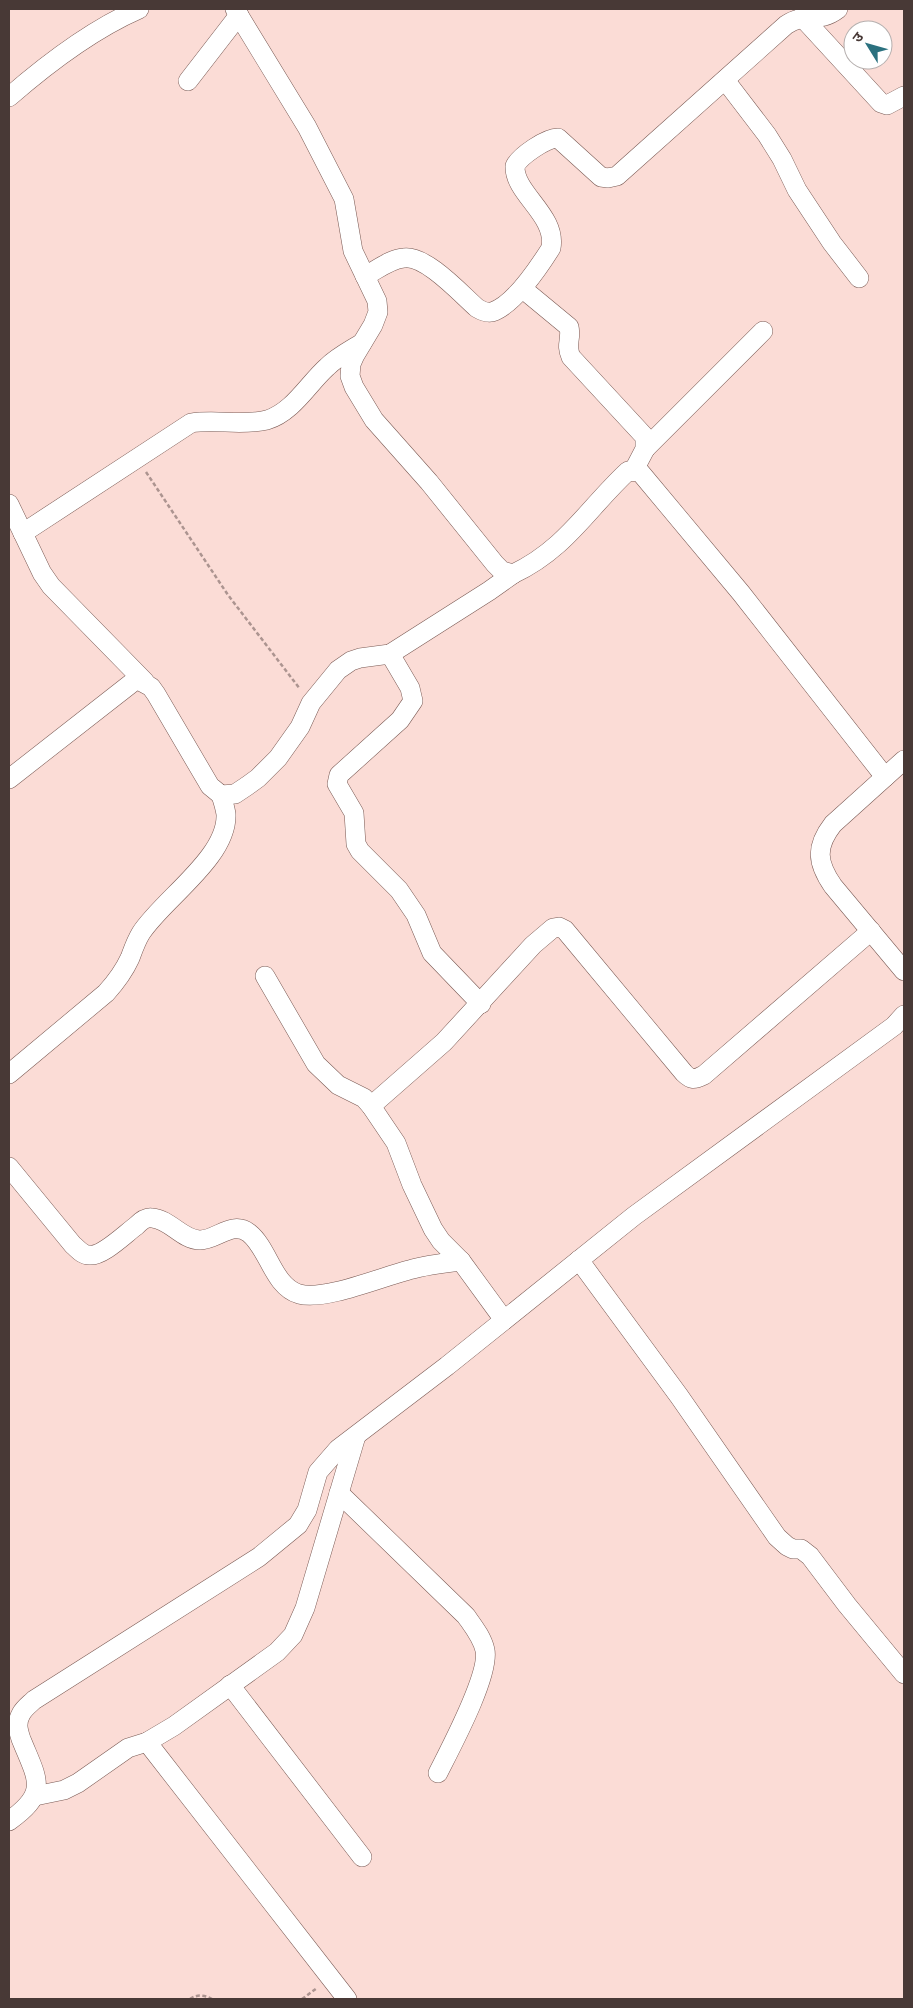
<svg xmlns="http://www.w3.org/2000/svg" width="913" height="2008" font-family="'Archivo Narrow','Noto Sans Devanagari',sans-serif">
<style>
.lines{fill:none;stroke-linecap:round;stroke-linejoin:round}
.minor-casing{stroke:#7a5a54;stroke-width:20}
.path{stroke:#ac9490;stroke-width:2.5;stroke-dasharray:4 2.5;stroke-linecap:butt}
.minor{stroke:#fff;stroke-width:19}
</style>
<rect width="100%" height="100%" fill="#fbdcd6"/>
<g class="lines">
<g class="minor-casing">
<g id="minor">
<path d="M235,9L307,127L344,199L353,251L377,301L378,312L373,325L355,355L351,364L350,376L354,387L374,420L429,482L495,564L502,571L513,574C566,549 588,508 628,471L640,472L741,593L885,777"/>
<polyline points="802,17 881,103 887,105 904,96"/>
<polyline points="725,80 767,135 782,159 797,190 832,243 859,278"/>
<polyline points="188,81 239,15"/>
<path d="M9,97C48,63 91,30 139,9"/>
<path d="M365,276C377,270 390,259 404,258C426,255 461,294 477,308C482,311 487,313 492,312C514,305 539,267 551,248C557,215 514,194 515,166C520,156 546,138 558,138L601,177L608,178L617,176L786,25C806,11 817,25 838,9"/>
<path d="M523,289L569,327C572,339 565,344 571,357L645,437V449L634,470"/>
<polyline points="645,449 763,331"/>
<polyline points="9,504 42,573 51,586 145,682"/>
<path d="M23,533L191,423C215,419 243,426 267,420C293,412 308,384 327,367C337,357 349,351 362,343"/>
<polyline points="390,654 410,688 413,701 400,720 339,775 337,784 354,813 356,844 360,851 399,890 416,915 432,953 481,1004"/>
<path d="M904,760L833,824C815,847 817,863 833,886L904,971"/>
<polyline points="9,779 133,682 138,680 151,687 156,694 210,786 221,795 235,794 247,786 258,778 278,758 300,727 311,703 338,670 351,661 360,658 390,654 489,591 513,574"/>
<polyline points="265,976 316,1064 338,1085 364,1098 371,1106 396,1143 412,1185 433,1229 441,1241 461,1261 504,1320"/>
<path d="M9,1074L106,993C116,982 124,971 130,958C133,950 136,941 141,933C163,899 228,857 226,814C225,808 223,801 221,795"/>
<path d="M371,1106L444,1042L533,945L553,928L559,927L565,930L684,1073C691,1080 694,1080 704,1075L871,931"/>
<path d="M9,1167L73,1245C78,1249 82,1255 89,1255C102,1257 125,1234 136,1226C140,1222 146,1217 152,1218C170,1219 182,1240 200,1240C217,1240 232,1220 249,1233C269,1249 273,1286 299,1294C325,1301 381,1277 409,1270C426,1265 443,1263 461,1261"/>
<polyline points="579,1260 679,1396 777,1537 787,1546 793,1549 801,1549 810,1556 847,1605 904,1674"/>
<path d="M339,1493L466,1616C473,1626 482,1637 485,1650C490,1675 451,1747 438,1773"/>
<polyline points="230,1685 362,1857"/>
<polyline points="147,1742 347,1999"/>
<polyline points="35,1796 64,1790 78,1783 128,1748 147,1742 174,1726 277,1652 293,1635 305,1608 356,1436"/>
<path d="M9,1821C50,1792 37,1779 21,1739C18,1730 16,1723 21,1714C24,1708 30,1704 34,1700L259,1557L298,1525L307,1510L318,1472L338,1449L447,1366L634,1216L894,1026L904,1015"/>
</g>
</g>
<g class="path">
<polyline points="146,472 228,595 300,689"/>
<path d="M190,1999C197,1994 205,1995 212,1999"/>
<polyline points="302,1999 317,1988"/>
</g>
<use href="#minor" class="minor"/>
</g>
<rect width="913" height="2008" fill="none" stroke="#483936" stroke-width="20"/>
<g transform="translate(868 45) rotate(307)"><circle r="24" fill="#ffffff" stroke="#b6b0af"/>
<path d="M0-4L9 19L0 12L-9 19Z" fill="#2b717f"/>
<text y="-8" font-size="14" font-weight="bold" text-anchor="middle" fill="#483936">उ</text>
</g>
</svg>
